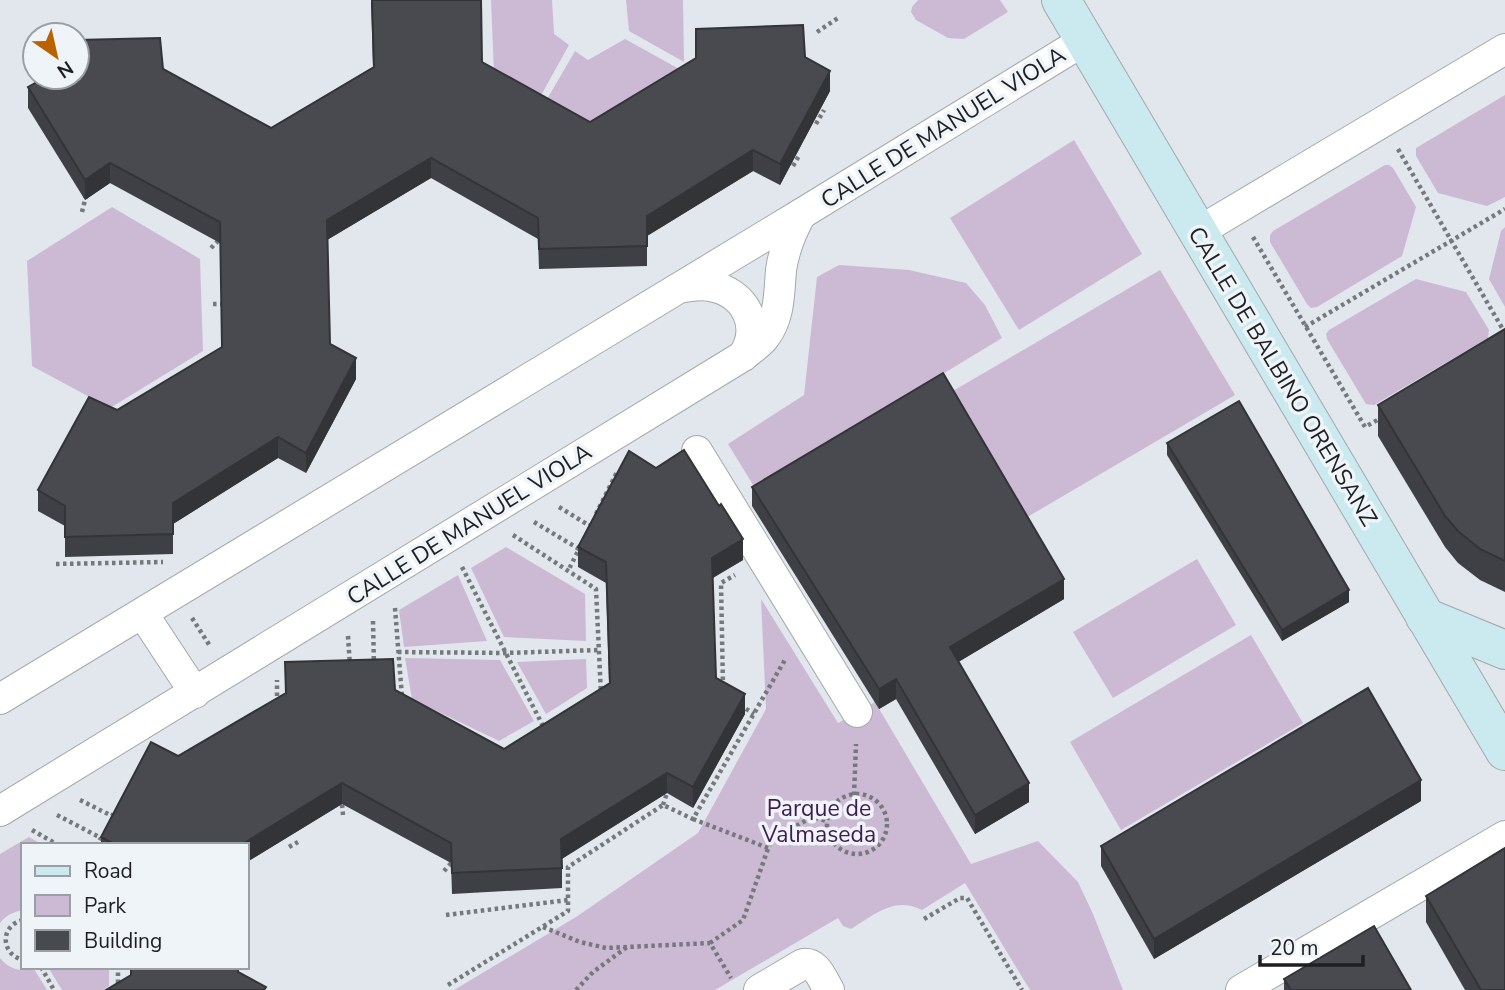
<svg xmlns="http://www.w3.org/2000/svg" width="1505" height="990" font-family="'Nunito Sans',sans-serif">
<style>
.green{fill:#ccbad5}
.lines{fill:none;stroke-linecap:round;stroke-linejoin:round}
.street-casing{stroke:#a3a8ad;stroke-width:32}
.secondary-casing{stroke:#a3a8ad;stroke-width:40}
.path{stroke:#75797d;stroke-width:4.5;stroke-dasharray:3.5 3.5;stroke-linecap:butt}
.street{stroke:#fff;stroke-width:30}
.secondary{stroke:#caeaf0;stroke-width:38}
.wall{fill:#3f4045}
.shaded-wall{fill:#333438}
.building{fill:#494a50;stroke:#333438;stroke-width:2}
.labels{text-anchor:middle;stroke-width:7;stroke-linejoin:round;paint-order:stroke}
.street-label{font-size:23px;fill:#1d1f21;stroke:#eff4f9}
.park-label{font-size:23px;fill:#401b50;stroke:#eff4f9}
</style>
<rect width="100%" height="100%" fill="#e1e7ec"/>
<g class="green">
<polygon points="491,0 552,0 554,34 569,45 539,99 494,73"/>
<polygon points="626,0 683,0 684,62 629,31"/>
<polygon points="918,0 1000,0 1008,12 964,39 948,38 916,20 911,12 912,7"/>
<polygon points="625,39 681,70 591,126 546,101 575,51 588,60"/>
<polygon points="1505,95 1505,197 1487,206 1438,193 1416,156 1416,148"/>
<polygon points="1074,140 1142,254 1019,330 950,218"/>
<polygon points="1385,165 1389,165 1393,168 1416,207 1402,256 1317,307 1311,308 1307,304 1270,242 1270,235 1273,231"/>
<polygon points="112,207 200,259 203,351 110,408 32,366 27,261"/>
<polygon points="1505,227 1505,307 1489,279 1501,231"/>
<polygon points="839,265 909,270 966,283 985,305 1002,338 755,488 728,444 804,395 817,277"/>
<polygon points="1160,270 1235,395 1024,519 953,391"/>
<polygon points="1416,279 1466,292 1489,330 1488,338 1374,405 1366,404 1327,339 1326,334 1329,330"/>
<polygon points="506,547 585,594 586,641 504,637 471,568"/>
<polygon points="1197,559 1236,625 1113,698 1073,632"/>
<polygon points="458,575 487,641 404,647 399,610"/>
<path d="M761,599L838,723L875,702L971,864L1038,841L1078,882L1093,914L1123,990H1030L965,883L922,910C895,896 874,915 851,929L843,926L838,918L715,990H454L576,917L698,833L766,709Z"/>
<polygon points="1251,635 1303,723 1121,830 1070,742"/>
<polygon points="405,658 500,660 534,721 499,741 412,699"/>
<polygon points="586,659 587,688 546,714 517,662"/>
<path d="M29,837L43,845H23V910C13,912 6,915 0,923V854Z"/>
<path d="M0,958C9,969 20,972 34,969L47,990H0Z"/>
<polygon points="48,967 109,967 109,986 103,990 62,990"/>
</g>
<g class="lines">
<g class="street-casing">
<g id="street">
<polyline points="801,214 1085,40"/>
<polyline points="1198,232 1505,49"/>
<path d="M683,287C692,286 701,284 710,286C745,292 763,326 743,356"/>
<polyline points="697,451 857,712"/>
<polyline points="143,614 195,693"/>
<path d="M0,699L801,214C791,232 784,250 781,270C779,294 780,318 764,338C758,345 750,350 743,356L0,811"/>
<path d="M759,990L803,964C817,962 822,979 829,990"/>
<polyline points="1241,990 1505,836"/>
</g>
</g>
<g class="secondary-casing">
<g id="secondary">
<polyline points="1061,0 1505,751"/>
<polyline points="1425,617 1505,650"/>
</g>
</g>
<g class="path">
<polyline points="817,32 838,18"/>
<polyline points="816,124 824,110"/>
<polyline points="1398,149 1505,333"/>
<polyline points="793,166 800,154"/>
<polyline points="82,212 86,196"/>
<polyline points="1253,237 1365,427 1381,418"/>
<polyline points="211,248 220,239"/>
<polyline points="213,304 226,304"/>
<polyline points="1305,327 1505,209"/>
<polyline points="559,507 590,526 592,522"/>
<polyline points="596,514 617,472"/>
<polyline points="534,522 579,549 568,571"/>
<polyline points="513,535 596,589 601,695"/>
<polyline points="56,564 163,562"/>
<polyline points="462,567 544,728"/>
<polyline points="395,608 402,697"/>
<polyline points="192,618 210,646"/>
<polyline points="373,621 374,666"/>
<polyline points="348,636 350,666"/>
<polyline points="398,652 506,653 599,650"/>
<polyline points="723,687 721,583 735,575"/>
<polyline points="277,703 277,680"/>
<polyline points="740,705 754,714"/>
<circle cx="857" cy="824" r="30"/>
<polyline points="854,795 856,744"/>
<polyline points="80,800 112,816 115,811"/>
<polyline points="663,805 667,793 665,788"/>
<polyline points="57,815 101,838 97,845"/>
<polyline points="343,815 342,804 343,799"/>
<polyline points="693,819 768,848"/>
<polyline points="32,830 58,845"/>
<polyline points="289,847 298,842"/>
<polyline points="444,871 453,861"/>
<polyline points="446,915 568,900"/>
<polyline points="924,919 960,898 967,898 1022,990"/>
<path d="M23,920C0,925 0,954 23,960"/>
<polyline points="543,927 580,942 606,948 710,943 731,978"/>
<polyline points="710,943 743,920 771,840 812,817 827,821"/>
<polyline points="41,967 54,990"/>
<polyline points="448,985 568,911 568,867 663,805 693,819 786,658"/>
<polyline points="118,990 118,967"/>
<polyline points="576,990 593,972 627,947"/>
</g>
<use href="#street" class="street"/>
<use href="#secondary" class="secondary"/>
</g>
<g class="wall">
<polygon points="371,0 481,0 482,62 590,122 805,57 830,91 780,185 753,171 647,236 647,266 539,269 538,239 431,178 327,240 330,344 356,379 306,473 278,458 173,524 173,554 65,557 65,526 38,511 38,490 117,410 222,348 220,243 110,183 85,200 28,108 28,87 271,128 373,67"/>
<polygon points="1505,329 1505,592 1480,580 1458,563 1445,547 1378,436 1378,405"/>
<polygon points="1167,443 1349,602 1282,641 1167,455"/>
<polygon points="752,487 1064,599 958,662 1029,802 975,834 896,699 879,709 752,506"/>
<polygon points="578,547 743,560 713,578 716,678 745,714 693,808 667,793 562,859 562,888 452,894 451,863 342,804 247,862 247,845 101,845 101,837 178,756 285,693 285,662 395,690 504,749 609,683 606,583 578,567"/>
<polygon points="1421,801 1154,959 1101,866 1101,846"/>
<polygon points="1426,896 1505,990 1465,990 1426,922"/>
<polygon points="1284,979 1411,990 1284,990"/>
</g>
<g class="shaded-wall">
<polygon points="830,71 830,91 780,185 780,164"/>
<polygon points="753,150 753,171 647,236 647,216"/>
<polygon points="431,158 431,178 327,240 327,220"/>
<polygon points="110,163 110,183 85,200 85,180"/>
<polygon points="356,358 356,379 306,473 306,453"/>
<polygon points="278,437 278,458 173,524 173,503"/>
<polygon points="743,539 743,560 712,578 712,558"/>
<polygon points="1064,579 1064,599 950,667 950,647"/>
<polygon points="1349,590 1349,602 1282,641 1282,630"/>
<polygon points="896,679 896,699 879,709 879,689"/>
<polygon points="745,694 745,714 693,808 693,787"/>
<polygon points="667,773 667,793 561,859 561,839"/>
<polygon points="1421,780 1421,801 1154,959 1154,939"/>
<polygon points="342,783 342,804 247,862 247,845 241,845"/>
<polygon points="1029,783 1029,802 975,834 975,815"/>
</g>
<g class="building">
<polygon points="372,0 481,0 482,62 590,122 696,58 696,29 803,25 805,57 830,71 780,164 753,150 647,216 647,246 539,249 538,218 431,158 327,220 330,344 356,358 306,453 278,437 173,503 173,534 65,537 65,506 38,490 89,397 117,410 222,347 220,222 110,163 85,180 28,87 46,77 77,77 77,40 160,38 163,69 271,128 374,67"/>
<polygon points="1505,329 1505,561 1480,549 1458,531 1445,516 1378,405"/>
<polygon points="943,373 1064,579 950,647 1029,783 975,815 896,679 879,689 752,487"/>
<polygon points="1239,401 1349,590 1282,630 1167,443"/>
<polygon points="684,450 719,506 721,504 743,539 712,558 716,678 745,694 693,787 667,773 561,839 562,868 452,873 451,843 342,783 241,845 116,845 101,837 151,742 178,756 286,693 285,662 393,659 395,690 504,749 610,683 606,562 578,547 629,451 656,468"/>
<polygon points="1368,688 1421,780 1154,939 1101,846"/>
<polygon points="1505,848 1505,990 1481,990 1426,896"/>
<polygon points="1374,926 1411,990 1291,990 1284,979"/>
<polygon points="131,967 238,967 238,972 266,987 264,990 106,990 131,975"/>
</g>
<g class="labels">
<g class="street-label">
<text transform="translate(943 127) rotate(-32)" y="8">CALLE DE MANUEL VIOLA</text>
<text transform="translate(1283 376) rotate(59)" y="8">CALLE DE BALBINO ORENSANZ</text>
<text transform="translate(469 524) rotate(-32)" y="8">CALLE DE MANUEL VIOLA</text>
</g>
<g class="park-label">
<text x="819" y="816">Parque de<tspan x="819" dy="26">Valmaseda</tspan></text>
</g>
</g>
<rect x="21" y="843" width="228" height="126" fill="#eff4f9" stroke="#9b9fa3" stroke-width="2"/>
<rect x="35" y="866" width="35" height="10" fill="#caeaf0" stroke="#9b9fa3" stroke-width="2"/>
<text x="84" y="878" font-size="21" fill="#1d1f21">Road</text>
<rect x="35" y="895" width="35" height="21" fill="#ccbad5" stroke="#9b9fa3" stroke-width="2"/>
<text x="84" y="913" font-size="21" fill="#1d1f21">Park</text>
<rect x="35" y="930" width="35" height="21" fill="#494a50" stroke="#9b9fa3" stroke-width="2"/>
<text x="84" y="948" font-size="21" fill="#1d1f21">Building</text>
<g transform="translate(56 56) rotate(146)"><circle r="33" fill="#eff4f9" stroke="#9b9fa3" stroke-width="2"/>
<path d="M0-5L12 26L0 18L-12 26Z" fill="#bb6200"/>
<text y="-10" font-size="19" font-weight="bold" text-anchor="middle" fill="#1d1f21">N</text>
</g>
<path d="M1260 955v10h103v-10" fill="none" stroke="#1d1f21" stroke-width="3.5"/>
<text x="1270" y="955" font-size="21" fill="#1d1f21" stroke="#eff4f9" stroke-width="5" paint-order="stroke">20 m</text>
</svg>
